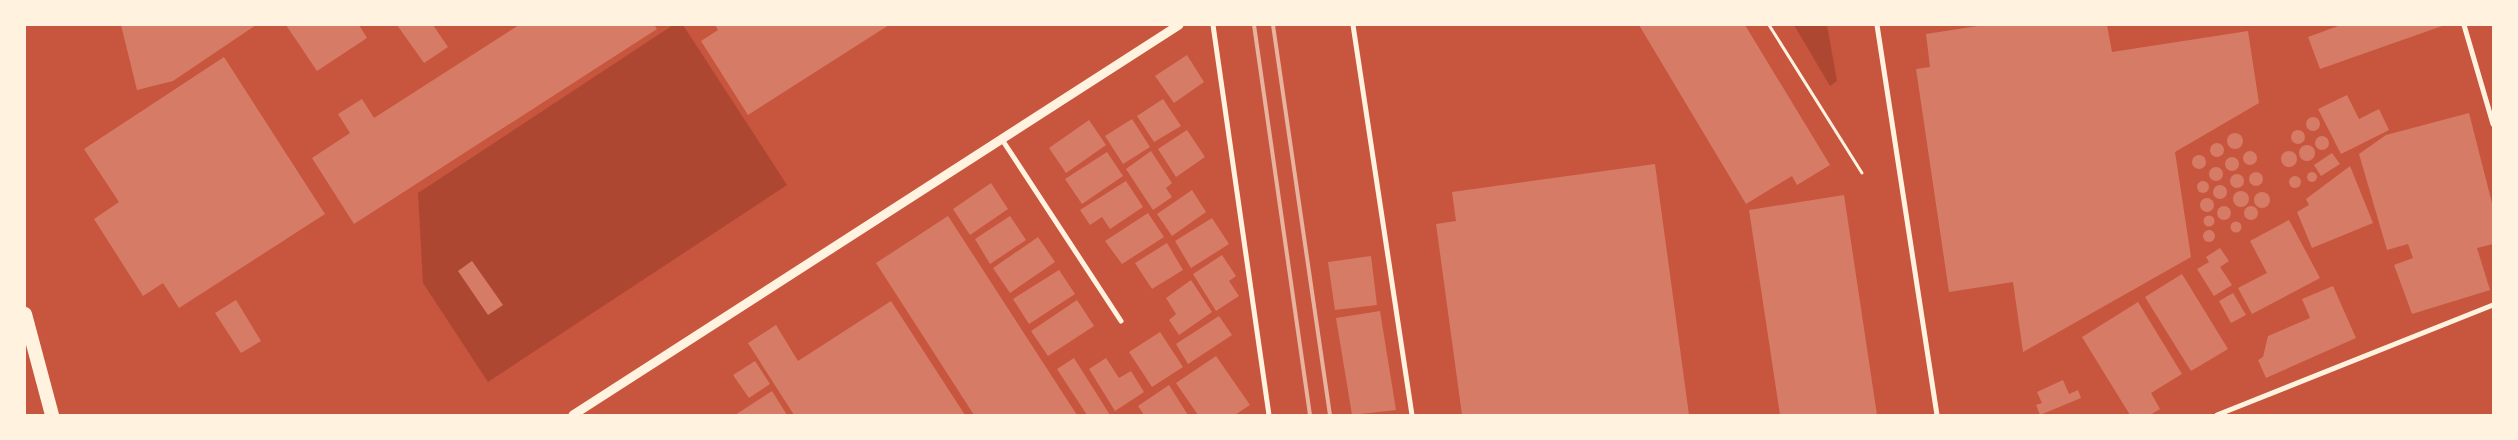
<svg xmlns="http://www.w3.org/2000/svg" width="2518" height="440" font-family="Manrope,sans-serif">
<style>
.green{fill:#ae4732}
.building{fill:#d67c66}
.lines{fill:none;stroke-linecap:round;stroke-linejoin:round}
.path{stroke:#fff3e0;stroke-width:3}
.minor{stroke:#fff3e0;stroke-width:5}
.tertiary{stroke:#fff3e0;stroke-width:9}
.trunk{stroke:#fff3e0;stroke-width:14}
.rail{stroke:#e9b49f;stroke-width:4}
</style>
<rect width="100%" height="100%" fill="#c8553d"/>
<g class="green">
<polygon points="673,25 683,25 787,185 488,382 423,283 418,193"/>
<polygon points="1794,25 1827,25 1837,81 1830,86"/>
</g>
<g class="building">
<polygon points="121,25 256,25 173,81 137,90"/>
<polygon points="286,25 359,25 367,38 317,71"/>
<polygon points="397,25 433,25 448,47 424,63"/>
<polygon points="519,25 654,25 657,29 354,224 312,158 350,133 338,114 362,99 374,118"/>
<polygon points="715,25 889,25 748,115 701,41 718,30"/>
<polygon points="1639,25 1745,25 1830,165 1797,185 1792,176 1746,204"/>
<polygon points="1984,25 2107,25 2112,52 2248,31 2259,103 2175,152 2191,257 2023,352 2013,282 1949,292 1916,69 1930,67 1926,34"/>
<polygon points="2341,25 2445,25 2320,69 2308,37"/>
<polygon points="1187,55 1204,82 1174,103 1155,76"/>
<polygon points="224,57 325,214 179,308 163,283 143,296 94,219 119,202 84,149"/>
<polygon points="2347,95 2359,119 2379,109 2389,130 2341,154 2318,109"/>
<polygon points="1163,99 1181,126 1154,142 1137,116"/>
<polygon points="2469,113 2493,207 2493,244 2477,248 2490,290 2412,314 2394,265 2413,258 2408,244 2387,250 2359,154 2386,135"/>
<circle cx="2313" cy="124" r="7"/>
<polygon points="1132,119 1150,147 1123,164 1105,136"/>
<polygon points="1089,120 1106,145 1066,173 1049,148"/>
<circle cx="2298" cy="137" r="7"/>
<polygon points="1187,130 1205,157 1176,177 1158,149"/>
<circle cx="2235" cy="141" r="8"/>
<circle cx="2322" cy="143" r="7"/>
<circle cx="2217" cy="150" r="7"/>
<circle cx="2307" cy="153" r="8"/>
<circle cx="2250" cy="158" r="7"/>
<polygon points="1151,151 1172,183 1166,188 1172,197 1153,210 1126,169"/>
<circle cx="2289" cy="159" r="8"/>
<polygon points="1107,152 1123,176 1082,204 1065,179"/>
<polygon points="2332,153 2340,164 2321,176 2314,165"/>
<circle cx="2199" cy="162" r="7"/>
<circle cx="2232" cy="164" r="7"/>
<polygon points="1655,164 1689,415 1462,415 1436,224 1456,221 1452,192"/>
<polygon points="2350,166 2373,223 2312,248 2297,212 2309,205 2306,199"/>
<circle cx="2216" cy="174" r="7"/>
<circle cx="2256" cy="179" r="7"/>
<circle cx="2312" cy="177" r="5"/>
<circle cx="2237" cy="181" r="7"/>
<circle cx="2295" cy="182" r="6"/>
<circle cx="2203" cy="187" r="6"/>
<polygon points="1126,181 1143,207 1110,229 1102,217 1090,225 1080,210"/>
<polygon points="991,183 1008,209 970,235 953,209"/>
<circle cx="2220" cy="192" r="7"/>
<polygon points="1192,190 1206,212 1172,236 1157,214"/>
<circle cx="2241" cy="199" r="8"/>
<circle cx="2262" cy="200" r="8"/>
<polygon points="1844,195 1877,415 1780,415 1749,210"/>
<circle cx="2207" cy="205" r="7"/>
<circle cx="2224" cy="213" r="7"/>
<circle cx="2251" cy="213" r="7"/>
<polygon points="1148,213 1164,237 1122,264 1105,241"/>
<circle cx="2209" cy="221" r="5.5"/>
<polygon points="948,216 1077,415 974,415 876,263"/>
<polygon points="1010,216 1026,240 990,264 975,239"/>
<polygon points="1212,218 1229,244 1191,268 1175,241"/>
<polygon points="2289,220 2320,278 2252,314 2238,288 2267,273 2250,241"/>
<circle cx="2236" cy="227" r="5.5"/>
<circle cx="2209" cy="236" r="6"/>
<polygon points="1038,237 1055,262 1010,293 993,268"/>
<polygon points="1167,243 1183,270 1152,289 1135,263"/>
<polygon points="2220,248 2229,261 2220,267 2232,285 2214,296 2197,269 2209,262 2206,257"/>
<polygon points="1222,255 1236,276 1229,281 1239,296 1216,311 1193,274"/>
<polygon points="1371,256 1377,305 1335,310 1328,262"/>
<polygon points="472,261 503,305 488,315 458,271"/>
<polygon points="1059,270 1075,294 1029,324 1013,299"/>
<polygon points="2182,274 2228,349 2191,371 2145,297"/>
<polygon points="1191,280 1212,312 1179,335 1169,320 1176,314 1166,298"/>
<polygon points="2333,286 2356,338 2266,378 2258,360 2263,357 2268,336 2310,318 2302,299"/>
<polygon points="2233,293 2246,315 2231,323 2219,301"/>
<polygon points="236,300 261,341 241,353 215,313"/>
<polygon points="1077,300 1094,326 1048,356 1031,331"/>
<polygon points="891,301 965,415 794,415 748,343 776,325 798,361"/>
<polygon points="2138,302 2182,374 2151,393 2160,409 2150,415 2130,415 2082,337"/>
<polygon points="1380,311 1396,410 1352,415 1336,318"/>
<polygon points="1219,316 1232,335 1188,364 1176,344"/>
<polygon points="1160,332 1183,367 1152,387 1129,352"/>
<polygon points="1216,356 1250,405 1235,415 1198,415 1176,383"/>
<polygon points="1074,358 1110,415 1087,415 1057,369"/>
<polygon points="1106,358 1119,378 1131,371 1144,392 1115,411 1089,369"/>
<polygon points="755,361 770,384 749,398 733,375"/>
<polygon points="2063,380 2069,394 2078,390 2081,398 2040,415 2036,405 2042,403 2037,392"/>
<polygon points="1169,385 1188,415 1144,415 1138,406"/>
<polygon points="772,391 787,415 735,415"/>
</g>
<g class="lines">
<polyline class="path" points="1769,25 1862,173"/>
<g class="minor">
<polyline points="1213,25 1269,415"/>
<polyline points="1353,25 1412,415"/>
<polyline points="1877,25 1937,415"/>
<polyline points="2464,25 2493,124"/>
<polyline points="1001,138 1121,321"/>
<polyline points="2217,415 2493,305"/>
</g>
<polyline class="tertiary" points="573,415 1179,25"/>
<polyline class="trunk" points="25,314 52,415"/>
<g class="rail">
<polyline points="1254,25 1310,415"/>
<polyline points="1273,25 1330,415"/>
</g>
</g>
<rect width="2518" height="440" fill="none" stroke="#fff3e0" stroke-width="52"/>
</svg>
